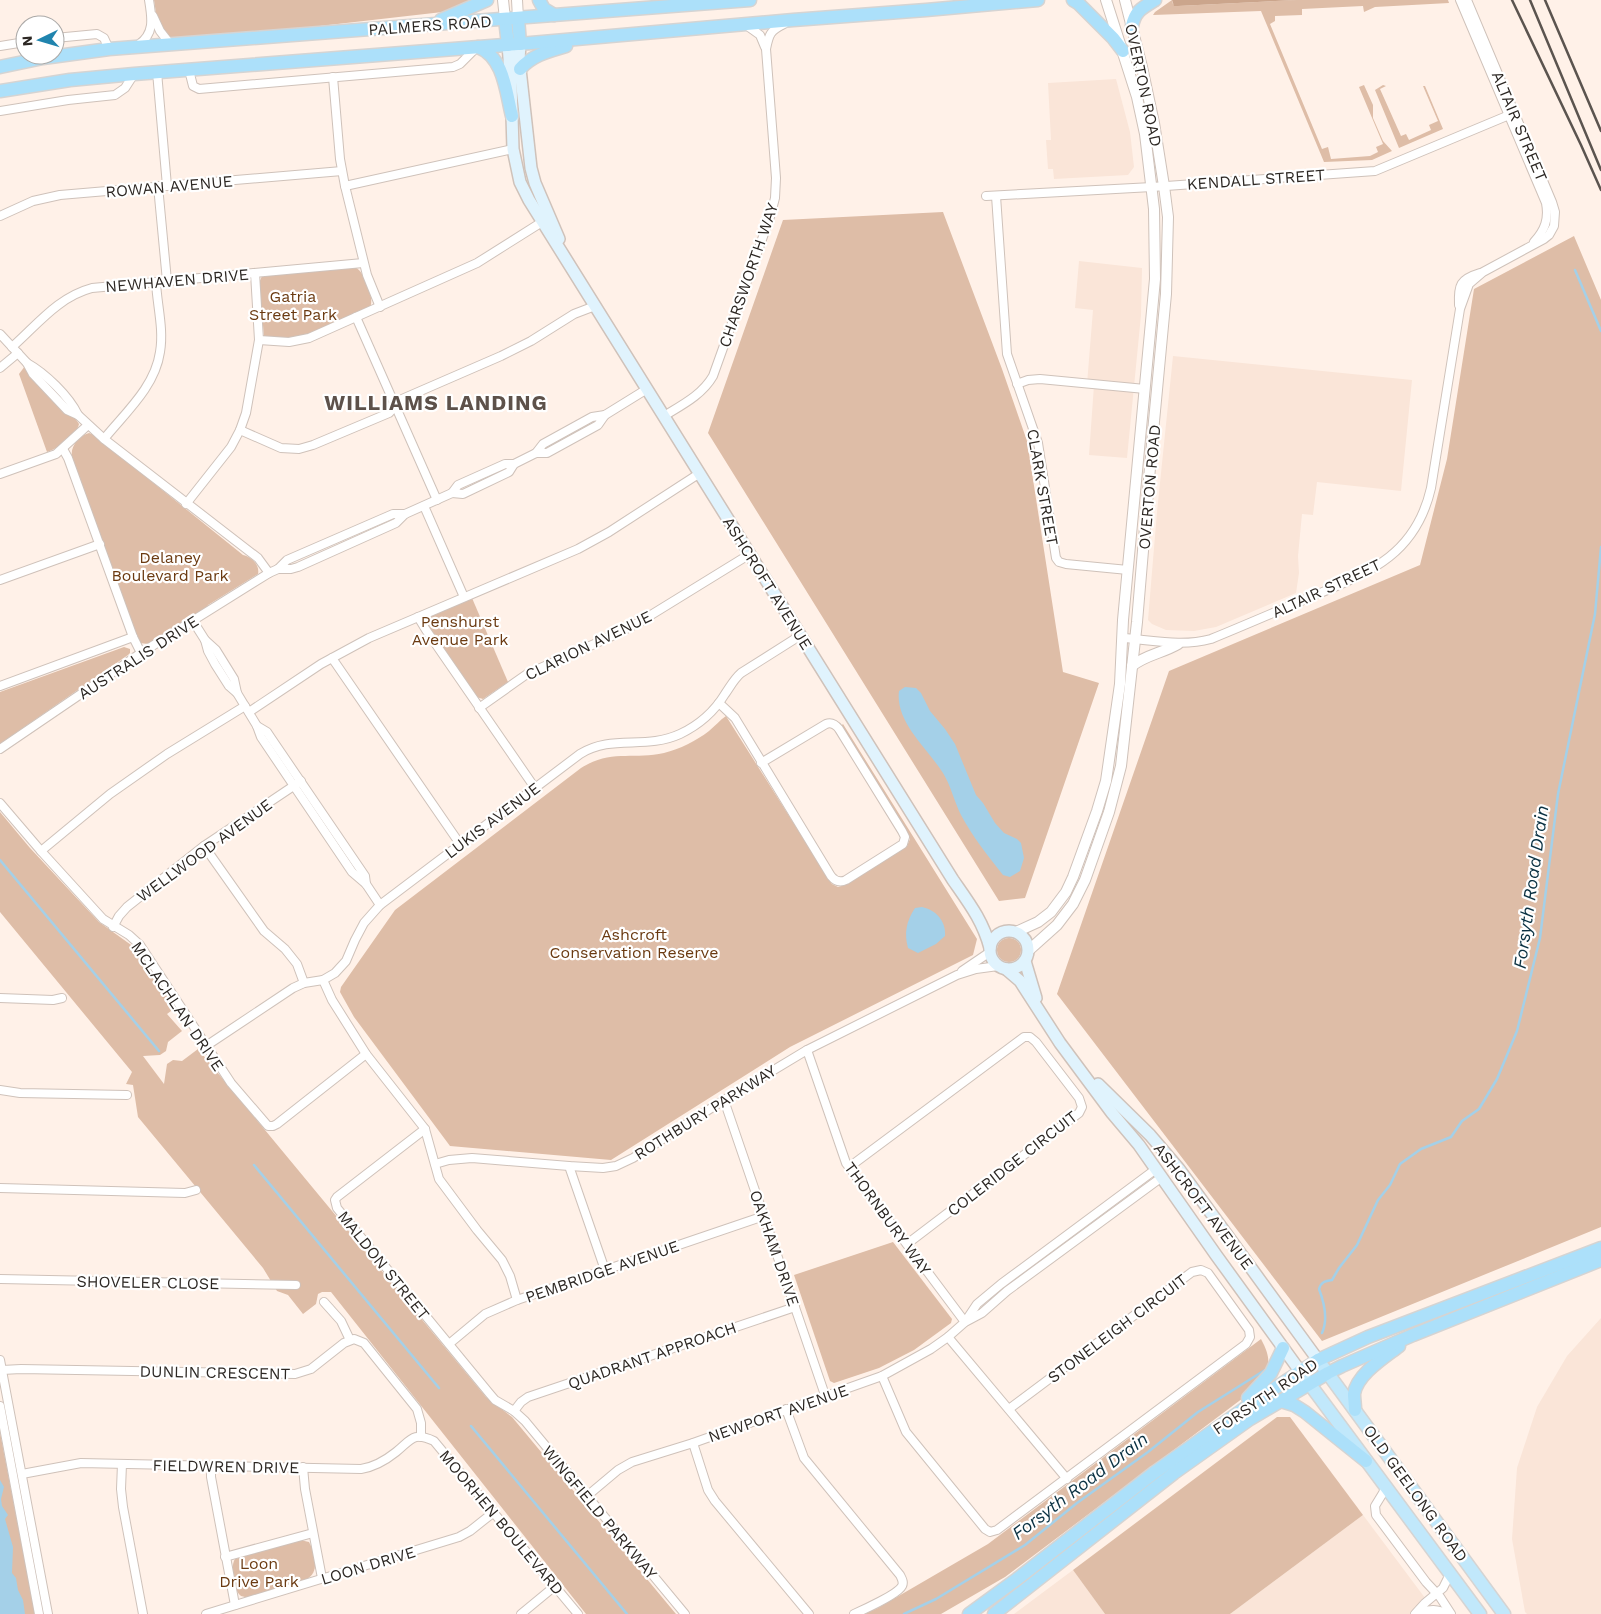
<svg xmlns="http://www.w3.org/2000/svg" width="1601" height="1614" font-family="'Work Sans',sans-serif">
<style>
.built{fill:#fae5d8}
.green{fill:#debda7}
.forest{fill:#cba58c}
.water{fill:#a4d0e8}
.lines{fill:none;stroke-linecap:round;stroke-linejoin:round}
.stream{stroke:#a4d0e8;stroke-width:2.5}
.minor-casing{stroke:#cfc2ba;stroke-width:10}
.tertiary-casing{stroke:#cfc2ba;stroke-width:12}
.secondary-casing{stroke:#cfc2ba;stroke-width:14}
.primary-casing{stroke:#d5d4d3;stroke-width:15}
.trunk-casing{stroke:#d5d4d3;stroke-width:15}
.minor{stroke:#fff;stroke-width:8}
.tertiary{stroke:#fff;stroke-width:10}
.secondary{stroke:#e0f3fd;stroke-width:11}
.primary{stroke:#c1e8fb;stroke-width:12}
.trunk{stroke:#ace0fa;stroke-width:12}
.rail{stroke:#5b544f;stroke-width:2.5}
.labels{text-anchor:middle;stroke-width:4.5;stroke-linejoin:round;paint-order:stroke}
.street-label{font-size:16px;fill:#2c2723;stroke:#fff}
.park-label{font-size:16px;fill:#6b3a11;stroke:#fff}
.water-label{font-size:18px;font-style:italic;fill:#0a3142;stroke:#fff}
.district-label{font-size:21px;font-weight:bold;letter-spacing:1px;fill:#5d514a;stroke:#fff}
</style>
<rect width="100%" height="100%" fill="#fff1e8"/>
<g class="built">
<polygon points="1116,79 1130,132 1134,167 1128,175 1054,179 1053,169 1048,169 1046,140 1051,140 1048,83"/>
<polygon points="1079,261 1142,268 1141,315 1127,458 1089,455 1094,385 1087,384 1093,310 1075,308"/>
<polygon points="1173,356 1412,380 1401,491 1317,482 1313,515 1302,514 1298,556 1299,573 1296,593 1216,627 1194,631 1166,630 1152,624 1148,620 1157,512"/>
<polygon points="1601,1318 1601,1614 1527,1614 1525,1612 1512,1539 1517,1468 1537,1407 1567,1356"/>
<polygon points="1363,1515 1437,1614 1230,1614"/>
<polygon points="1073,1570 1105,1614 1014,1614"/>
</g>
<g class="green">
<polygon points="154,0 482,0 460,10 171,43 157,20"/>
<polygon points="1172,0 1173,4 1178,6 1297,0 1448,0 1449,3 1375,7 1364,12 1363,6 1302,9 1302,15 1275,16 1275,21 1270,24 1322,149 1328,147 1331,159 1370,156 1378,152 1376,147 1383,144 1359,87 1364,85 1373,105 1373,118 1383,141 1392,151 1372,160 1324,162 1261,11 1153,15 1155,12"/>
<polygon points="1383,85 1386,86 1380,89 1401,136 1406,134 1409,140 1431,130 1429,125 1438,121 1423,86 1425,86 1443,129 1399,148 1375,90"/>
<polygon points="943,212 1002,369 1027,441 1063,672 1099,683 1025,898 999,901 708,433 783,220"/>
<polygon points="1574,236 1601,300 1601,1227 1322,1341 1057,994 1169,671 1420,565 1447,459 1474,289"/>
<path d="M356,268C364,271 375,299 370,307L304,336L288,339L266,337L264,336L259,283L262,276Z"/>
<path d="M25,366L29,376L64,413L75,418L79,424C76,437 59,448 47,452L19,374Z"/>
<path d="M89,433L94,435L243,555C252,557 260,565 258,574L208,605L206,610L148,644L140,643L138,639L72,457C70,446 79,436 89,433Z"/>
<polygon points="472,598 508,682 483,699 476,697 426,623 430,617"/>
<polygon points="124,647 130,649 130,653 128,655 0,744 0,692"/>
<path d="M726,716L832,884L838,887L845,885L907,846L910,839L908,834L841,726L843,724L977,939L973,955L790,1047L611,1160L450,1146L354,1017L340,992L341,987L395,910L581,768C611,749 633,760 664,753C680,749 696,741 709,731C715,726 720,720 726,716Z"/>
<polygon points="0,812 30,848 99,922 134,947 175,1008 167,1014 182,1031 168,1042 166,1051 160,1055 143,1056 164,1084 167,1064 173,1060 182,1061 198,1049 486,1397 512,1417 676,1614 586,1614 331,1292 322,1292 318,1294 316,1304 303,1314 288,1295 277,1291 263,1268 138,1117 133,1085 126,1084 132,1072 0,912"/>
<circle cx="1009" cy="950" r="12"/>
<polygon points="893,1242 952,1319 951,1323 914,1350 879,1368 834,1383 830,1381 794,1275"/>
<path d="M1261,1339C1272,1360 1270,1366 1259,1386L1005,1577L941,1614H865L878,1608L988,1544Z"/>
<polygon points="1277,1417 1290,1417 1363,1515 1230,1614 1105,1614 1073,1570"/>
<polygon points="0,1432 35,1614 0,1614"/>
<path d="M300,1540L309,1542C315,1553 320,1572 307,1579L249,1597C246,1597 244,1597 241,1596C233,1591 230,1566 235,1559Z"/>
</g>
<polygon class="forest" points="1172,0 1297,0 1178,6 1174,6"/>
<g class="water">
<path d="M905,687L916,688L921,693L930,711L945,729L955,744L976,795L983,803L995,823L1004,833L1017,839L1021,843L1024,858L1020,871L1010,877L1003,875C988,856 972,836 961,815C954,801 951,786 943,773C927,748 895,722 899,691Z"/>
<path d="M922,907C936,910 946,921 945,936L936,944L918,953L908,948C904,933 906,922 915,908Z"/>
<polygon points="0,1480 4,1487 1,1499 2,1506 8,1515 5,1519 13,1547 12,1573 16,1578 18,1590 23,1600 25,1614 0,1614"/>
</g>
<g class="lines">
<g class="stream">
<polyline points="1575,270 1601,331"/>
<polyline points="0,860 159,1051"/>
<polyline points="254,1165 439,1388"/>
<path d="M1322,1333C1328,1320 1324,1302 1319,1289C1321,1282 1325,1281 1332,1280L1339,1268L1357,1245L1378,1200L1390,1185L1400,1164L1421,1149L1451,1137L1462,1121L1479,1109L1497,1079L1517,1031L1540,938L1558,794L1595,614L1601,547"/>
<polyline points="471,1426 627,1614"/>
<polyline points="904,1614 936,1599 1025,1545 1077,1503 1148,1452 1198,1412 1265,1370"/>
</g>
<g class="minor-casing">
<g id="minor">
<path d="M1460,0L1546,203C1549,219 1545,230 1534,242"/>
<polyline points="153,16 160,31 171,45"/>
<polyline points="746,25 760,35 765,47"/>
<polyline points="55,38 97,34 104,38 109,49"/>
<path d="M138,45C155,34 152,18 149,0"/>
<polyline points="0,46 25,42"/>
<polyline points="189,70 193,86 199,89 453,67 460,64 476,48"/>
<polyline points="157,72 167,186"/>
<polyline points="333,77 340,159 345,186 367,275 380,307"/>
<polyline points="0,111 68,100 115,95 125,88 134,74"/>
<polyline points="158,186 167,281"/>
<polyline points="345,186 513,149"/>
<polyline points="986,196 1152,187 1375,171 1514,113"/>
<polyline points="996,196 1007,354 1038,443 1056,558 1059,562 1066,564 1128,570"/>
<polyline points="0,216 33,201 60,195 342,171"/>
<path d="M1459,305C1458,285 1460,279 1480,273"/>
<polyline points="356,317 437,500"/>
<polyline points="0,334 27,363 33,374 67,410 78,415 104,439 258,558 269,573"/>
<polyline points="259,340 289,342 309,338 477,263 542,222"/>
<path d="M12,347C37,325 58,297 92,288L363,263"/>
<path d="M27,363C45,373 69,396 78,415"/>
<polyline points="0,368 18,353"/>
<polyline points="1017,384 1028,380 1040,379 1145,389"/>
<path d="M664,416C682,405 702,395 713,376L770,217L775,198L776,178L766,49C769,34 770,31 784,24"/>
<polyline points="240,430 281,448 299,449 313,445 389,413 402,399 501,356 531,341 574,314 595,306"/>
<path d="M104,439C125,413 155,387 160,352C164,329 157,305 156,282"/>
<polyline points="63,449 68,458 133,637 141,653"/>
<polyline points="536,453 543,444 592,417 605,415 647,389"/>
<polyline points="0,474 56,454 88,425"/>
<polyline points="452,493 463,494 509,472 514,464 536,453 547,453 598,425 605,415"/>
<polyline points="186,504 231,447 240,430 246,413 259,340 255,273"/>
<polyline points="424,506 464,597"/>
<polyline points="278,569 291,569 298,567 396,523 405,514 452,493 458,485 505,464 514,464"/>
<polyline points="0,580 100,544"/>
<polyline points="418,617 426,630 535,788"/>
<polyline points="193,621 205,640 208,651 215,664 229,686 237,693"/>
<path d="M1123,638C1153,640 1181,647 1211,639C1243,626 1275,612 1306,599C1365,574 1415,558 1431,488L1460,309L1469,284L1483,272L1544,239L1549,235L1554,226L1555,212L1552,202L1467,0"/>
<polyline points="205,640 216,650 234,679 237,693 257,726 261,737 352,872 366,884 380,905"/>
<polyline points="332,658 460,844"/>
<polyline points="0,686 133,637"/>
<path d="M719,703L735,718L831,876C835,881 840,883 846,880L903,844L905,837L902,831L839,729C835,724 831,722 826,724L761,763"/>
<polyline points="479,708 527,674 610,637 638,623 750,554"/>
<polyline points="249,712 321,664 369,638 578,549 609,532 700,473"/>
<polyline points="257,726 267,732 271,738 365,876 366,884"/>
<polyline points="0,749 141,653 269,573 278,569 287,560 393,514 405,514"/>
<polyline points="0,803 41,851 103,919 129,935 140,945 231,1083 268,1126 273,1126 277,1124 366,1054"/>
<polyline points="204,846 264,931 285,949 297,964 304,983"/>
<polyline points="41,851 110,794 167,754 245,706"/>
<polyline points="113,927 119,916 127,907 204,846 301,781"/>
<polyline points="962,971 990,952"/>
<polyline points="323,980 332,1000 366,1054 425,1129 439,1179 477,1230 502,1260 510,1276 517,1300"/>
<polyline points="0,998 53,1000 62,998"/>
<path d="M206,1046L293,988L304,983L323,980L335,973L346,961L355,940L364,923L380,905L580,754C612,734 645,750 680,734C699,725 714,712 725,694C730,687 734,679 741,673L801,635"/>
<polyline points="807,1050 846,1163 965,1322"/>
<polyline points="0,1090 20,1093 127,1095"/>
<polyline points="724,1100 825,1395"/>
<polyline points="425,1129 337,1197 335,1200 337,1208 489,1393 495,1400 514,1411 525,1421 685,1614"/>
<polyline points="435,1164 449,1160 472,1158 569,1166 603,1168 616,1166 633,1158 724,1100 807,1050 957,975 976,969 998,966"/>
<polyline points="569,1166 605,1270"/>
<polyline points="850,1169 856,1162 1024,1037 1030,1037 1036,1042 1079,1098 1082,1107 1079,1113 907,1244"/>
<polyline points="0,1188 185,1193 196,1190"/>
<polyline points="0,1279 296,1285"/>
<polyline points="324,1302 341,1321 350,1340"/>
<polyline points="967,1321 982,1313 1007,1291 1162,1177"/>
<polyline points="948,1337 1067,1479"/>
<polyline points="449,1344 485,1314 517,1300 764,1216"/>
<polyline points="0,1360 48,1614"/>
<polyline points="2,1370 21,1369 295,1374 311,1369 344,1343 354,1339 364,1343 417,1409 421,1423 421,1437"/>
<polyline points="882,1376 906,1432 985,1529 990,1532 997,1530 1246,1344 1250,1337 1249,1330 1208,1273 1201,1270 1192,1272 1009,1409"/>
<polyline points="0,1406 39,1614"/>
<path d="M786,1409L804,1458L900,1575C902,1579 904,1582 902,1586C898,1594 863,1610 854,1614"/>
<polyline points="514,1411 521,1402 528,1397 795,1307"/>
<polyline points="693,1443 708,1490 715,1501 809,1614"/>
<polyline points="122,1464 121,1489 123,1507 143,1614"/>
<polyline points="211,1466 211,1477 235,1605"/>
<polyline points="303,1467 305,1489 322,1578"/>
<path d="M22,1474L81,1463L361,1469C374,1467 386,1460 396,1452C411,1440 413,1431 434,1441L578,1614"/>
<polyline points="1386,1488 1375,1506 1376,1515 1426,1582 1440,1597 1451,1614"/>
<polyline points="587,1496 618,1470 632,1462 693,1443 882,1376 931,1349 948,1337 965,1322 977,1304 1001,1284 1156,1169"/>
<polyline points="225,1557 313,1533"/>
<path d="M1418,1612C1429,1610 1437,1608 1446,1614"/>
<polyline points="206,1614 459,1537 470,1531 494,1512"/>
<polyline points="521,1614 555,1586"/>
<polyline points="1415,1614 1425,1603 1443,1588 1450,1574"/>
</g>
</g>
<g class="tertiary-casing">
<g id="tertiary">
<polyline points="503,0 505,19"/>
<polyline points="517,0 518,18"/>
<path d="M1132,666C1145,655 1163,653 1178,644"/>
<polyline points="1016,932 1038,922 1051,912 1066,892 1073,877 1097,811 1106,781 1120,684 1123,620 1155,279 1154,209 1145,134 1137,97 1106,0"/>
<polyline points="1028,951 1057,925 1073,904 1085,880 1109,812 1121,766 1137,622 1153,432 1166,294 1168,217 1164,186 1154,123 1142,67 1125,0"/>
</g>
</g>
<g class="secondary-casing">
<g id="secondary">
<polyline points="520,44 519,60 531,168 535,183 559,239"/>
<path d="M508,45L511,83L513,149L520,182L529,200L953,880C969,903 983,921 990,948"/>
<circle cx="1009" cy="950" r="19"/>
<polyline points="1025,961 1036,998"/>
<polyline points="1006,969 1020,981 1060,1043 1112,1113 1139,1145 1216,1255 1300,1371"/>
<polyline points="1098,1084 1150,1135 1179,1169 1318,1360"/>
</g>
</g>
<g class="primary-casing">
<g id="primary">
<polyline points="1318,1360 1504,1614"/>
<polyline points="1300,1371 1480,1614"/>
</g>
</g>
<g class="trunk-casing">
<g id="trunk">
<polyline points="539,0 544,9 554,15"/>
<polyline points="1073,0 1078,3 1113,38 1123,51"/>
<polyline points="518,18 520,44"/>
<polyline points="505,19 508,45"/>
<polyline points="441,20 487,0"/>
<path d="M1132,26C1135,11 1142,8 1155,0"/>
<path d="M478,47C504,57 506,92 512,116"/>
<polyline points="0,67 43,58 109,49 750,0"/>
<path d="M520,69C532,55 549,51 566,46"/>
<polyline points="0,91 70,80 134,74 531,43 793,20 926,10 1038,0"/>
<polyline points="1248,1398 1271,1373 1283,1348"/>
<polyline points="1281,1401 1294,1405 1305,1412 1366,1461"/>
<path d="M1355,1410C1355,1404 1354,1399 1354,1394C1357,1374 1385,1357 1399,1346"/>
<polyline points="969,1614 1017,1579 1155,1472 1248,1406 1318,1360 1368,1337 1601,1248"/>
<polyline points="994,1614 1174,1473 1250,1419 1328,1373 1342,1366 1413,1335 1601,1260"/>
</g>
</g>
<use href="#minor" class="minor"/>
<use href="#tertiary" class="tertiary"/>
<use href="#secondary" class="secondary"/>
<use href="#primary" class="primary"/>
<use href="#trunk" class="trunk"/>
<g class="rail">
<polyline points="1512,0 1581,145 1601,190"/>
<polyline points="1530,0 1601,170"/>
<polyline points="1545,0 1601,131"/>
</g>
</g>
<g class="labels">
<g class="street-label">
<text transform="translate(430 25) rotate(-4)" y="6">PALMERS ROAD</text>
<text transform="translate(1144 85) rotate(78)" y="6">OVERTON ROAD</text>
<text transform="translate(1520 126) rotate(67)" y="6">ALTAIR STREET</text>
<text transform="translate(1256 179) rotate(-4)" y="6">KENDALL STREET</text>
<text transform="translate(169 186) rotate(-5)" y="6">ROWAN AVENUE</text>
<text transform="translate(748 275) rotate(-71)" y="6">CHARSWORTH WAY</text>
<text transform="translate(177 280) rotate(-5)" y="6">NEWHAVEN DRIVE</text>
<text transform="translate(1043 487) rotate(80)" y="6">CLARK STREET</text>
<text transform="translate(1149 487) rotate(-85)" y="6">OVERTON ROAD</text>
<text transform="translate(768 583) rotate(58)" y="6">ASHCROFT AVENUE</text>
<text transform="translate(1326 588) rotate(-25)" y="6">ALTAIR STREET</text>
<text transform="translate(588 645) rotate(-26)" y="6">CLARION AVENUE</text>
<text transform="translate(138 657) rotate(-33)" y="6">AUSTRALIS DRIVE</text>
<text transform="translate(492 820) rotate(-37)" y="6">LUKIS AVENUE</text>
<text transform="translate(204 850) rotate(-36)" y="6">WELLWOOD AVENUE</text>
<text transform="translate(178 1006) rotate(56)" y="6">MCLACHLAN DRIVE</text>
<text transform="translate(705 1112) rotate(-32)" y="6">ROTHBURY PARKWAY</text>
<text transform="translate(1012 1163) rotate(-38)" y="6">COLERIDGE CIRCUIT</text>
<text transform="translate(1204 1206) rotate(53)" y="6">ASHCROFT AVENUE</text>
<text transform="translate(888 1218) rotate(54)" y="6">THORNBURY WAY</text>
<text transform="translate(775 1248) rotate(71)" y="6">OAKHAM DRIVE</text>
<text transform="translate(384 1265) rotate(51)" y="6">MALDON STREET</text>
<text transform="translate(602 1271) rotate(-19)" y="6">PEMBRIDGE AVENUE</text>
<text transform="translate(148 1282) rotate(1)" y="6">SHOVELER CLOSE</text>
<text transform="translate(1117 1328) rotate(-37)" y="6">STONELEIGH CIRCUIT</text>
<text transform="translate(652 1355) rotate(-19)" y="6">QUADRANT APPROACH</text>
<text transform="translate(215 1372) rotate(1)" y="6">DUNLIN CRESCENT</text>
<text transform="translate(1265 1396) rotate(-34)" y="6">FORSYTH ROAD</text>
<text transform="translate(778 1413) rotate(-19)" y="6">NEWPORT AVENUE</text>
<text transform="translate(226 1466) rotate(1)" y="6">FIELDWREN DRIVE</text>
<text transform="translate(1416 1493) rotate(54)" y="6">OLD GEELONG ROAD</text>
<text transform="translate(600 1512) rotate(50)" y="6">WINGFIELD PARKWAY</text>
<text transform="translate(502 1522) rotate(50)" y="6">MOORHEN BOULEVARD</text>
<text transform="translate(368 1565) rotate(-17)" y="6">LOON DRIVE</text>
</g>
<g class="park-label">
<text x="293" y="302">Gatria<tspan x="293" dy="18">Street Park</tspan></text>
<text x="170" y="563">Delaney<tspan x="170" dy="18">Boulevard Park</tspan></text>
<text x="460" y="627">Penshurst<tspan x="460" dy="18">Avenue Park</tspan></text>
<text x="634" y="940">Ashcroft<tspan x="634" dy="18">Conservation Reserve</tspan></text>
<text x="259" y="1569">Loon<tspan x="259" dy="18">Drive Park</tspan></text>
</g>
<g class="water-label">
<text transform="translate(1531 887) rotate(-82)" y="6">Forsyth Road Drain</text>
<text transform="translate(1080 1486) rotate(-37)" y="6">Forsyth Road Drain</text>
</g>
<g class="district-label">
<text x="436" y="410">WILLIAMS LANDING</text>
</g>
</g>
<g transform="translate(40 40) rotate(265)"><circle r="24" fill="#ffffff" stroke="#aba9a7"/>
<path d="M0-4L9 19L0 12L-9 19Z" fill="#2084ae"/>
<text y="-8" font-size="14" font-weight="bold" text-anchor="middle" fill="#2c2723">N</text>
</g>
</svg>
